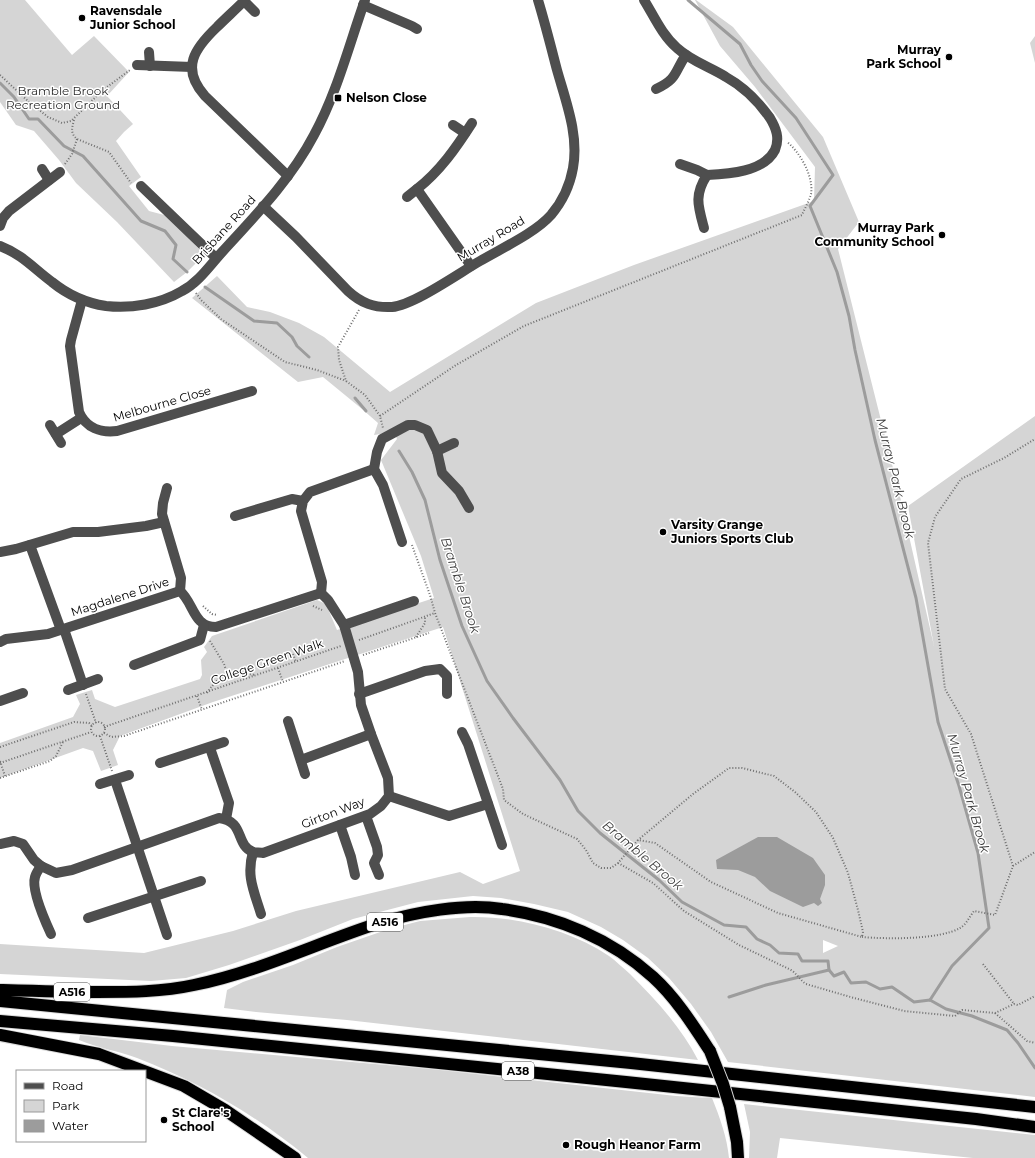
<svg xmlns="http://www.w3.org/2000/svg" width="1035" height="1158" font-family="Montserrat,sans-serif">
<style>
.green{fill:#d5d5d5;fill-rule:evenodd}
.water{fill:#9c9c9c}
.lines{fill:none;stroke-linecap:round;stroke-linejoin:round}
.stream{stroke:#9c9c9c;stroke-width:3}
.highway-casing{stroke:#dbdbdb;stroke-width:14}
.path{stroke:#707070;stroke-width:2;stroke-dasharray:1 2;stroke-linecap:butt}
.minor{stroke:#4e4e4e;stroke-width:10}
.highway{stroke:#000;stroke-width:12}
.highway-bridge-casing{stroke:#dbdbdb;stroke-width:14;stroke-linecap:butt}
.highway-bridge{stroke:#000;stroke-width:12}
.poi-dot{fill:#000;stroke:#fff;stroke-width:1.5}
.labels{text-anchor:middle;stroke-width:3;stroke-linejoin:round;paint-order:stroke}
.shield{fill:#fff;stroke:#4c4c4c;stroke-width:1}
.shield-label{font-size:11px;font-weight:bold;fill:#000}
.poi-label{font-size:12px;font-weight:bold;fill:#000;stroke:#fff;text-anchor:start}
.park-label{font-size:12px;fill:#2c2c2c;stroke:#fff}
.street-label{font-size:12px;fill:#000;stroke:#fff}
.water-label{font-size:13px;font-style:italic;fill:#3d3d3d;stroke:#fff}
</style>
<rect width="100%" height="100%" fill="#fff"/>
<g class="green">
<polygon points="0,0 25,0 72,55 94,36 129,72 107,96 133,124 124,132 116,141 141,177 129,186 149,211 168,216 199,249 199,260 187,272 174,282 117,222 76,183 59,160 34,131 16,125 0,102"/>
<path d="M695,0H696L733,27L823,137L859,222L838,249L899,492L934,646L908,506L1035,416V1097L728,1062L711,1032L691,1004L669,978L648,958L623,940L601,927L568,912L534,904L501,898L473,896L418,902L353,919L300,940L229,965L186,978L151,981L0,974V944L144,953L233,931L296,911L460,872L483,884L520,871L443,627L213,702L120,736L113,750L118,765L101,771L93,751L83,748L0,778V743L73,717L80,704L76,695L92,690L95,699L115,707L200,679L202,675L201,660L207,652L204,647L212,636L317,600L326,604L337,630L434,598L421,556L381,460L397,439L394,432L374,435L378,423L362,409L323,377L298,382L192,298L217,276L247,307L270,312L299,323L324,337L390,392L536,303L634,265L814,201L815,167L755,87L720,46ZM823,940L838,946L823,953Z"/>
<polygon points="1035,36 1035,63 1030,43"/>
<path d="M470,917C516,916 570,930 609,956C616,961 623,968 630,974C656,1000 681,1027 698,1060L347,1020L256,1012L224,1008L227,990L243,982L293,965L337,947L389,929L420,921Z"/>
<path d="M80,1035L172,1046L431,1069L676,1096L709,1098H712C720,1118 727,1137 729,1158H308C256,1115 199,1082 137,1058C118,1051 98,1048 79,1040Z"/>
<polygon points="744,1104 1035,1135 1035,1158 973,1158 780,1138 777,1158 749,1158 750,1132"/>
</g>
<polygon class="water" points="758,837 777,837 813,858 825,875 825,885 820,899 822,903 818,906 814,903 803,907 770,891 755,877 738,870 717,869 716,860"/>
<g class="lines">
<g class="stream">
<polyline points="688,0 740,44 751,65 762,81 796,118 833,175 810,206 837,272 849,316 855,350 875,440 916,598 938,722 959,786 978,853 989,928 952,966 930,1000"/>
<polyline points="0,83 14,97 29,119 38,119 64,146 83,156 141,221 165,231 176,245 173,259 187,272"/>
<polyline points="205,287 254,321 277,323 292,337 297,346 309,357"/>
<polyline points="355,398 366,411"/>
<polyline points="399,451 412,472 425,500 440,560 462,626 487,681 513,718 560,780 578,811 600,833 659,880 682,902 724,925 746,927 757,939 770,945 779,953 798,954 802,961 828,961 829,970 834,976 844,972 851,983 866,982 880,989 892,987 914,1002 930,1000 946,1009 972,1016 1007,1030 1018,1043 1035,1068"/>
<polyline points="729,997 766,985 829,970"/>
</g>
<g class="highway-casing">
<g id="highway">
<path d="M0,990C33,991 65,992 97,992C130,992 162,992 194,985C258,972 317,943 379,923C416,912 464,903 502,909C557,916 611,939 653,977C676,998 693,1025 710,1051"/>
<polyline points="0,1001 631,1063 1035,1107"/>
<polyline points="0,1021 173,1036 626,1082 976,1119 1035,1127"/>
<polyline points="0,1035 99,1054 184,1086 225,1110 295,1158"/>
<polyline points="730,1107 737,1142 738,1158"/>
</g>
</g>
<g class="path">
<polyline points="0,75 29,102 48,117 62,123 71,121 103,90 130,70"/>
<path d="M74,120C72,128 70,133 77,139L109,152L131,183"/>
<polyline points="65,164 72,154 77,139"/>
<polyline points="196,293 201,300 221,319 285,362 317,370 346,381"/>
<polyline points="359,310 338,347 339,360 346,381 365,395 380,416 383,428"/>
<path d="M380,416L456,365L524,326L802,215C805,208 809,201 811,194C814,177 800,152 787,142"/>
<polyline points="412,545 430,595 435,613 503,789 504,800 523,814 577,839 586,850 593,863 601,868 611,868 618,863 638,840 655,843 711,882 778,913 862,937 863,932 858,910 848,873 833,838 816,812 795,792 774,776 742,768 729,768 693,794 638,840"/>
<polyline points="203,606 212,614 217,615"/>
<polyline points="313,606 322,610"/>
<polyline points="416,637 425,623 425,617"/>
<polyline points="359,640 435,613"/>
<polyline points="210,641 224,664 227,673"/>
<polyline points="293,654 296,662"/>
<polyline points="363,655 429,633"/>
<polyline points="278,668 283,682"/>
<path d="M207,693C222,671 230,671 255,675"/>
<polyline points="86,694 96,723"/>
<polyline points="197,696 202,710"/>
<circle cx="98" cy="729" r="7"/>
<polyline points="104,727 341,646"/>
<polyline points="104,733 111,737 124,736 345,661"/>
<polyline points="100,736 112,771"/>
<polyline points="0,747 74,722 89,723 92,726"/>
<polyline points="0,761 5,776"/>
<polyline points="0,763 91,732"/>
<polyline points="0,778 50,761 56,756 63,742"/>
<path d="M618,863L653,883L684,911L739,945L791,970C797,974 800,980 806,984L854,998L904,1011L955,1016L962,1010L995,1013L1014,1004L1018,1005L1035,996"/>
<polyline points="1013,866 971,734 945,689 928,543 935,517 961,479 1004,458 1035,439"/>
<path d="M862,937C886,939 939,940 960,928C966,925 970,916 974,911L995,915L1013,866L1035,852"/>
<polyline points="983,964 1014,1004"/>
<polyline points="995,1013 1027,1041 1035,1043"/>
</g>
<g class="minor">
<polyline points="243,0 255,12"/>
<path d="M644,0C654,16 662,35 677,48C691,61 710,67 726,77C744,87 758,101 770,118C776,128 780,138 775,150C764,172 728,174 707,175"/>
<path d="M244,1C235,10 226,18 217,27C195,48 180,68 205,96L288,176"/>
<polyline points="363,5 412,26 417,29"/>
<polyline points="149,52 150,66"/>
<polyline points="137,65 192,67"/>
<path d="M656,89C678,79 674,72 686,55"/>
<polyline points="453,125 465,133"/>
<polyline points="680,164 697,170 707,175"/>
<polyline points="42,169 49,180"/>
<polyline points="141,186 216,258"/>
<polyline points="407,197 417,189"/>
<path d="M263,206L296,237L348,291C361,303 374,308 392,307C414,305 459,273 480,261C502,248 535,233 551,215C562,202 570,185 573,168C579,135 566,102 557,70C551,47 545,23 538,0"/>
<polyline points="0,226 3,218 9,211 60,172"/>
<path d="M704,228C698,206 694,195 707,175"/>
<path d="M0,246C23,255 33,268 52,282C68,295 86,303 106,306C131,309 160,304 182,291C199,282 210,265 223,251C256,215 291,179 314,135C337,93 349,45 365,0"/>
<path d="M471,266L417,189C440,171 456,148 472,123"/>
<path d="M82,300L71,340L70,346L79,412C86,428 101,433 117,431L252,391"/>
<polyline points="50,425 61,443"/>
<polyline points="56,434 81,418"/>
<polyline points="437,451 454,443"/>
<polyline points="167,488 163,503 162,514 181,578 180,591"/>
<polyline points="235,516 292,499 303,501"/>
<polyline points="402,542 383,485 374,469 377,452 382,439 408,425 415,425 427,430 437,451 442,473 459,491 469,508"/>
<polyline points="30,545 61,630"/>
<polyline points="0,552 16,549 73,532 98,532 146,526 164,522"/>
<polyline points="344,625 414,601"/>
<polyline points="64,629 83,685"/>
<path d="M0,642L6,639L48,634L180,591C194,603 193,627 216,627L321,593"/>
<polyline points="134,665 200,640 204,625"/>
<polyline points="68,690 98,679"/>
<polyline points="359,694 425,671 440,669 447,676 447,694"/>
<polyline points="0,701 23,693"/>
<polyline points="288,721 305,774"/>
<polyline points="462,732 468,744 502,845"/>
<polyline points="210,748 229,803 226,819"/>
<polyline points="301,760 371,734"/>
<polyline points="160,763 224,742"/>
<polyline points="115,780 167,935"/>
<polyline points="100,784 129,775"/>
<polyline points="389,796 449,816 488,804"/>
<polyline points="366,816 377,847 378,855 374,863 379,875"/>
<polyline points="340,825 351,857 355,875"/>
<path d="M0,844L14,841L23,844L34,860L41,866L56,873L72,870L219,818C245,821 235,845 253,852C256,853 260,852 263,853L370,814L381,806L389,796L388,778L371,734L361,705L358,672L344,625L328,600L321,593L322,582L301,511L303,501L310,492L374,469"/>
<path d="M253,852C246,876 254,891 261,914"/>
<path d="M41,866C39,869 36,873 35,877C31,890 45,921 51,934"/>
<polyline points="88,918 201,881"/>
</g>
<use href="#highway" class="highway"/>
<g class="highway-bridge-casing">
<polyline id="highway-bridge" points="710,1051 723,1084 730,1107"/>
</g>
<use href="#highway-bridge" class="highway-bridge"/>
</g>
<g class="poi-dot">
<circle cx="82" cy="18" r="4"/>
<circle cx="949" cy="57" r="4"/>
<rect x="334" y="94" width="8" height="8" rx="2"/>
<circle cx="942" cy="235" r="4"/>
<circle cx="663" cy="532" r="4"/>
<circle cx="164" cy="1120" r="4"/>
<circle cx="566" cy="1145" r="4"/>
</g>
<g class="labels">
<g class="shield">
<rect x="367" y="913" width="36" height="18" rx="3"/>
<rect x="54" y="983" width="36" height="18" rx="3"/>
<rect x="502" y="1062" width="32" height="18" rx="3"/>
</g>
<g class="shield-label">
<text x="385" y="926">A516</text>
<text x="72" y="996">A516</text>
<text x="518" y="1075">A38</text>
</g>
<g class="poi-label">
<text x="90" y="15">Ravensdale<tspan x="90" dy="14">Junior School</tspan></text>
<text x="941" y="54" text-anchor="end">Murray<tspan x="941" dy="14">Park School</tspan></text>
<text x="346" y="102">Nelson Close</text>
<text x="934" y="232" text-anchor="end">Murray Park<tspan x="934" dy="14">Community School</tspan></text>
<text x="671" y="529">Varsity Grange<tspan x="671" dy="14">Juniors Sports Club</tspan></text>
<text x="172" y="1117">St Clare's<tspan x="172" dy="14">School</tspan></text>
<text x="574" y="1149">Rough Heanor Farm</text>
</g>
<g class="park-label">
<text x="63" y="95">Bramble Brook<tspan x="63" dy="14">Recreation Ground</tspan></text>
</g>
<g class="street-label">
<text transform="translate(224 230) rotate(-48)" y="4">Brisbane Road</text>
<text transform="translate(491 239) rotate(-31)" y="4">Murray Road</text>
<text transform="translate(162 404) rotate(-16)" y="4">Melbourne Close</text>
<text transform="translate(120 597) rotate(-18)" y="4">Magdalene Drive</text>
<text transform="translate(267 662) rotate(-19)" y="4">College Green Walk</text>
<text transform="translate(333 813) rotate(-21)" y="4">Girton Way</text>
</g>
<g class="water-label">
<text transform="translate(896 478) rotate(76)" y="5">Murray Park Brook</text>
<text transform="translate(461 585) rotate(72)" y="5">Bramble Brook</text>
<text transform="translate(969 793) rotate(74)" y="5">Murray Park Brook</text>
<text transform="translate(643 855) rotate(40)" y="5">Bramble Brook</text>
</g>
</g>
<rect x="16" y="1070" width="130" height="72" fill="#ffffff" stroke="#999999"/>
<rect x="24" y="1083" width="20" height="6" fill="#4e4e4e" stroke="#999999"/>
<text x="52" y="1090" font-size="12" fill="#000000">Road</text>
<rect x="24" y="1100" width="20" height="12" fill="#d5d5d5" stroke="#999999"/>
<text x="52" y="1110" font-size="12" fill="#000000">Park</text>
<rect x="24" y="1120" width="20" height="12" fill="#9c9c9c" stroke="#999999"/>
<text x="52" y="1130" font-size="12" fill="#000000">Water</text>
</svg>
